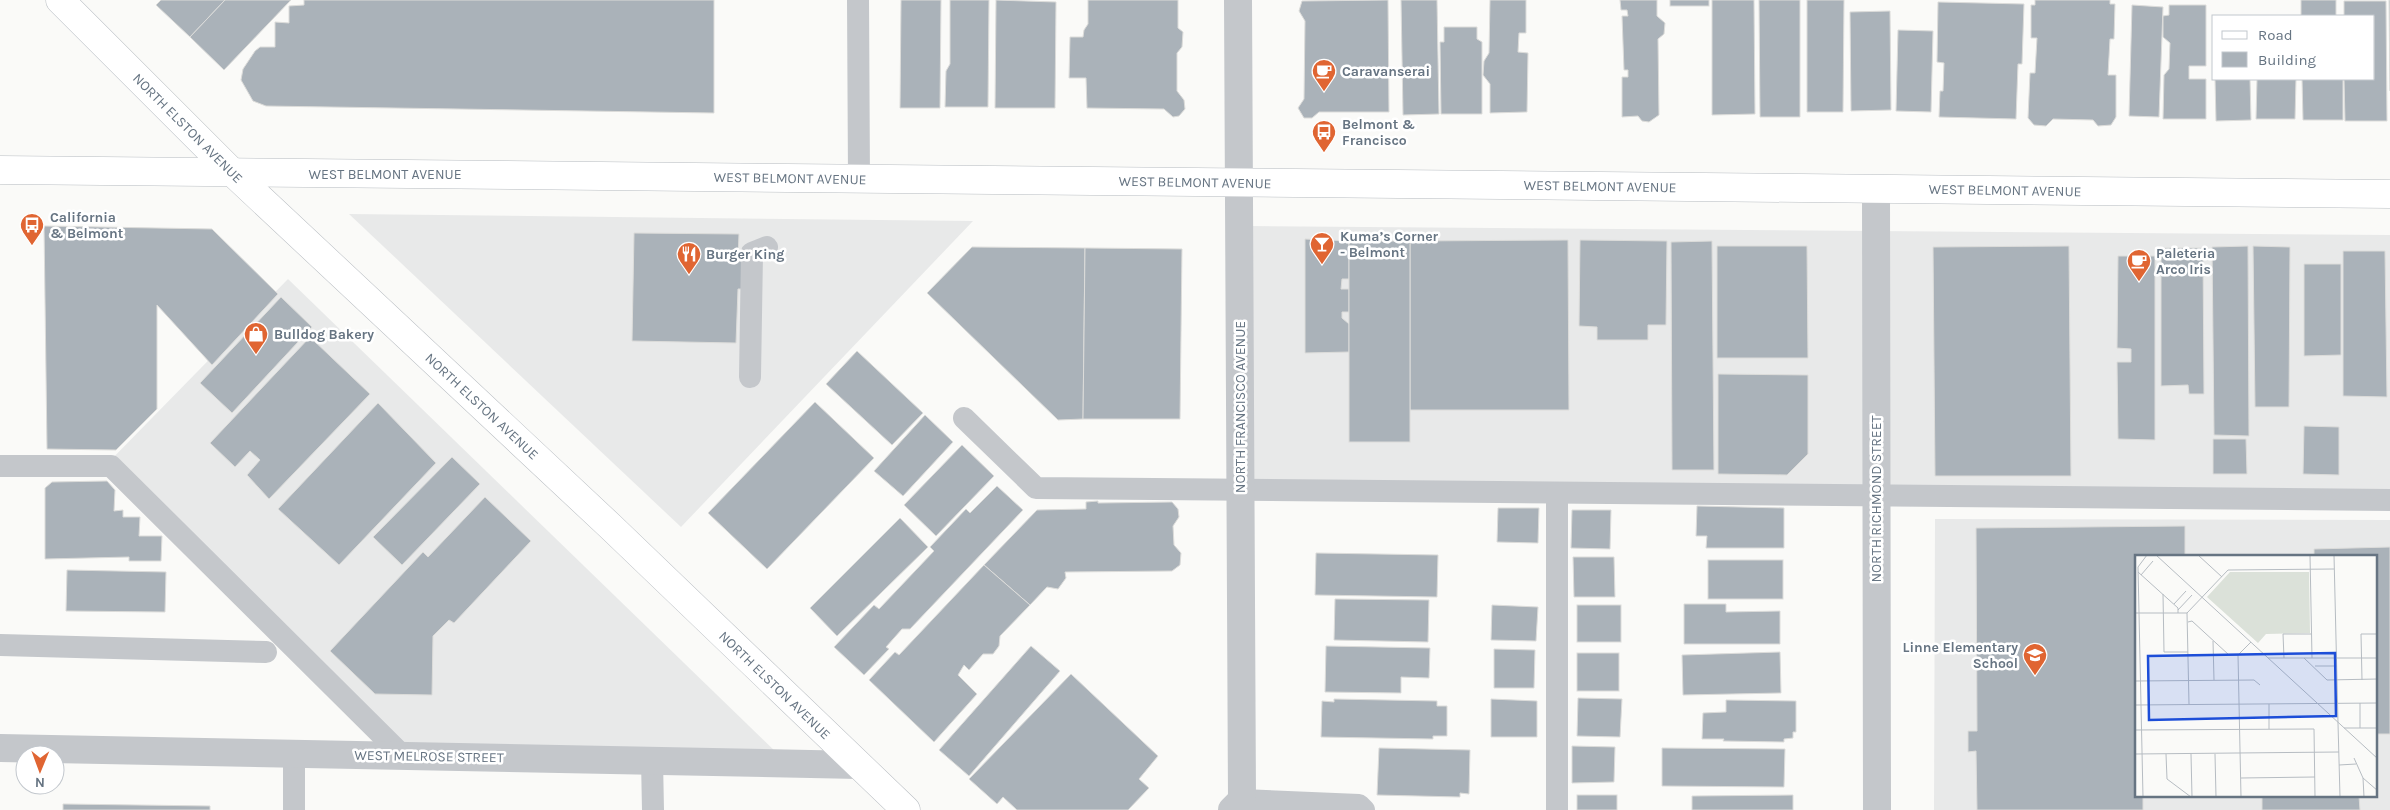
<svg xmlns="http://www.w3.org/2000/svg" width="2390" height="810" font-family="Karla,sans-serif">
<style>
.built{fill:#e8e9e9;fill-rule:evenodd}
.building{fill:#aab2b9;stroke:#dcdcda}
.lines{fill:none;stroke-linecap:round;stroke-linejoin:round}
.secondary-casing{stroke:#b8bdc2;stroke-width:29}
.lane{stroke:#c4c7cb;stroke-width:22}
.street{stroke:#c4c7cb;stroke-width:28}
.secondary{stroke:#fff;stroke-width:28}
.labels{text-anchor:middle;stroke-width:5;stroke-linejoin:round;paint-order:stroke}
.poi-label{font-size:14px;font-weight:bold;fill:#667482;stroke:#fff;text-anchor:start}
.street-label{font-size:14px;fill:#667482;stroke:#fff}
.inset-road{fill:none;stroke:#b6bcc2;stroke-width:1}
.view{fill:#1d4ed8;fill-opacity:0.15;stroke:#1d4ed8;stroke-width:2.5}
.inset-edge{fill:none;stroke:#667482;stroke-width:2.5}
</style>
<rect width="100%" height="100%" fill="#fafaf8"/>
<g class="built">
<polygon points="349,214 973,221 681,527"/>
<polygon points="1250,226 2390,235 2390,499 1240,490"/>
<polygon points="288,279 781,757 385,748 102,469"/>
<path d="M1935,519L2390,520V810H1934ZM2136,556H2376V796H2136Z"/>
</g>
<g class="building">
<polygon points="161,0 225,0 190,37 156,5"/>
<polygon points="225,0 291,0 224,70 190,37"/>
<polygon points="304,0 714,0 714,113 266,106 253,101 241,80 243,69 255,51 260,47 275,47 275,22 289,23 289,6 304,5"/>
<polygon points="901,0 941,0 940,108 900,108"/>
<polygon points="950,0 989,0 988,107 945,107 946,71 950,64"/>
<polygon points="996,0 1056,2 1055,108 995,108"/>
<polygon points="1088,0 1178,0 1178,28 1183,32 1182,47 1177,53 1177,91 1184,100 1185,109 1179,116 1173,117 1164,109 1087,108 1086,78 1069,78 1070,37 1083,37 1084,30 1088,24"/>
<polygon points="1388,0 1389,112 1319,112 1312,118 1304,118 1298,108 1304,99 1305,21 1299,11 1302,1"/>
<polygon points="1401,0 1437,0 1439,114 1403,115"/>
<polygon points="1490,0 1526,0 1526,33 1519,33 1518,52 1528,53 1527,112 1490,113 1490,84 1483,75 1484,61 1489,53"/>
<polygon points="1620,0 1657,0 1657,16 1665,23 1664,34 1658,39 1659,115 1649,122 1642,121 1638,116 1622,117 1622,77 1628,77 1628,70 1624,70 1622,16 1628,16 1627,10 1621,10"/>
<rect x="1670" y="0" width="39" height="6"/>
<polygon points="1712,0 1754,0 1755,114 1712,115"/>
<polygon points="1759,0 1800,0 1800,117 1760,117"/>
<polygon points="1807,0 1844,0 1843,112 1807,112"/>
<polygon points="2035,0 2110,0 2110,4 2115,4 2114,39 2110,39 2108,75 2116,75 2116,117 2111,125 2098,126 2093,120 2053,119 2046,126 2034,125 2028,118 2030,73 2035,73 2037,38 2031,38 2031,5 2035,5"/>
<rect x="2301" y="0" width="35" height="16"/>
<polygon points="2389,0 2390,0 2390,91"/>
<polygon points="2344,1 2386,1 2387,121 2345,121 2344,79 2374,79 2374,16 2344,16"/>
<polygon points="1938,2 2024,4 2022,64 2018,64 2016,119 1939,117 1940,91 1943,91 1944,63 1937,62"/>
<polygon points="2132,5 2163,7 2159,117 2129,116"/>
<polygon points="2169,5 2206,5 2206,66 2189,66 2189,79 2206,79 2206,119 2163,119 2164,75 2169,69 2170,43 2163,37 2163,16 2169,15"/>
<polygon points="1890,11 1891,110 1851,111 1850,12"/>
<polygon points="1444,27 1477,27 1477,39 1482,42 1482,114 1441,114 1440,42 1444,42"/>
<polygon points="1898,30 1933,31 1931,112 1896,111"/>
<polygon points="2215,79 2250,79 2251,120 2216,121"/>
<polygon points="2257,79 2296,79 2295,119 2256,119"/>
<polygon points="2302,79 2343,79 2343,120 2303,120"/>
<polygon points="44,226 212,229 278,294 212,365 157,305 157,409 116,450 47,449"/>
<polygon points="634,233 739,234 738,261 746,261 745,289 738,289 736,343 632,341"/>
<polygon points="1305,239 1349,241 1349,279 1342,279 1341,289 1349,289 1349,312 1342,312 1342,318 1349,324 1349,352 1305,353"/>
<polygon points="1568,240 1569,410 1410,410 1410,241"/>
<polygon points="1580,240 1667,241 1666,325 1648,325 1648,340 1597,340 1597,327 1579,326"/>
<rect x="1349" y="241" width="61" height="201"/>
<polygon points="1712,241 1714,470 1672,470 1671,242"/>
<polygon points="1717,246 1807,246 1808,358 1717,358"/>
<polygon points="2069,246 2071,476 1935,476 1933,247"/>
<polygon points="2248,246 2249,436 2214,435 2212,247"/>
<polygon points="2253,246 2290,247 2289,407 2255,407"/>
<polygon points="972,247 1085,248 1083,419 1058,420 927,293"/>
<polygon points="1085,248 1182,249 1180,419 1083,419"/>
<polygon points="2161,248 2203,248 2204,394 2189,394 2188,385 2161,386"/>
<polygon points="2343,251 2385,251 2387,397 2343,396"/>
<polygon points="2118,256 2155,256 2155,440 2118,439 2117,362 2131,362 2131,349 2117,348"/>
<polygon points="2304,264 2341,264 2341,355 2304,356"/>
<polygon points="281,297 312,327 232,413 200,383"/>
<polygon points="310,337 370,394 269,499 247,475 260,460 250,451 235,467 210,443"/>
<polygon points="857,351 923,413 892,445 826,384"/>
<polygon points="1718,374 1808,375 1808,454 1787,475 1718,474"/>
<polygon points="815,402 874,458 767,569 708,513"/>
<polygon points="378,403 436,463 339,565 278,509"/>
<polygon points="925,415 953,442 903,496 874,471"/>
<polygon points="2304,426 2339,427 2339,475 2303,474"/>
<polygon points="2213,439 2246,439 2247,474 2213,474"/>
<polygon points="962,445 994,476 936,536 904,505"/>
<polygon points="452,457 480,484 402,565 373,537"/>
<polygon points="107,481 115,490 114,511 123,510 123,517 140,517 139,536 162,536 161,561 129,561 129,557 45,559 45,488 52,482"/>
<polygon points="997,486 1023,510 910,629 902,629 886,647 889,649 864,675 834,647 874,605 879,609 934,551 930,547 966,509 970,513"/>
<polygon points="485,497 531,541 454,623 449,620 433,636 432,695 375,694 330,651 423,552 428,557"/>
<polygon points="1098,501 1098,503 1172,502 1178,509 1179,517 1173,526 1174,545 1181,553 1180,565 1172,571 1065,572 1066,578 1058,589 1047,587 1030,605 984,565 1037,510 1086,509 1086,502"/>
<polygon points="1697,506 1784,508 1784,548 1706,548 1707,536 1696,536"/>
<polygon points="1498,508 1539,508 1538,543 1497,542"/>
<polygon points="1572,510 1611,510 1610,549 1571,548"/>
<polygon points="900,518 928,547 837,636 810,608"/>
<polygon points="2185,526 2185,556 2136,556 2136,796 2143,796 2143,810 1977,810 1976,751 1968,752 1968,731 1977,731 1976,528"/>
<polygon points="2390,547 2390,734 2376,734 2376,556 2314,556 2314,549"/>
<polygon points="1316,553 1438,555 1437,597 1315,595"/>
<polygon points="1573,557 1614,557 1615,597 1574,597"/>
<rect x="1708" y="560" width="75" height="39"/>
<polygon points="984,565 1030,605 1000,636 999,646 993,654 983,654 969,670 964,665 958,675 977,694 934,742 869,680 895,652 899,655"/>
<polygon points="67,570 166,572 165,612 66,611"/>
<polygon points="1335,599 1429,600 1428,642 1334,640"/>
<polygon points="1684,604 1726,604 1726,612 1780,611 1780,644 1684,644"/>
<polygon points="1492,605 1538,607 1536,641 1491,640"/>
<rect x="1577" y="605" width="44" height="37"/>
<polygon points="1031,646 1060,671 969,776 939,750"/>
<polygon points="1326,646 1430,648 1429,678 1401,677 1401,693 1325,692"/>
<polygon points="1494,649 1535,650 1534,688 1494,688"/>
<polygon points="1780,652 1781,693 1683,695 1682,655"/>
<rect x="1577" y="653" width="42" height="38"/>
<polygon points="1071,674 1158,756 1139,779 1149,788 1128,810 1017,810 1003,797 997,804 969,779"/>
<polygon points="1578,698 1622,699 1620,737 1577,736"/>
<polygon points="1334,699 1437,701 1437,706 1447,706 1447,736 1433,736 1433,739 1321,737 1322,701 1334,702"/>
<polygon points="1491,699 1537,701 1537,737 1491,737"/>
<polygon points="1726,700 1796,701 1796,732 1793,732 1793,738 1784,739 1784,742 1723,741 1724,739 1702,739 1703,713 1726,712"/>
<polygon points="1572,746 1615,747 1614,782 1572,783"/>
<polygon points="1379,748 1470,750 1469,794 1460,793 1460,797 1377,795"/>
<polygon points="1662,748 1785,749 1784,787 1662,786"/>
<rect x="1577" y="795" width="40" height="15"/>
<polygon points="1793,795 1793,810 1692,810 1692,796"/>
<polygon points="2262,796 2359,796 2360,810 2262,810"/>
<polygon points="63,804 210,806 210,810 63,810"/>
</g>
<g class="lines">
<g class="secondary-casing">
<g id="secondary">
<polyline points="60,0 232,172 611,527 906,810"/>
<polyline points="0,170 2390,194"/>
</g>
</g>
<g class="lane">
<polyline points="858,0 859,179"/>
<polyline points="750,377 752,253 767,247"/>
<polyline points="964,418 1036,488 2390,500"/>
<polyline points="0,466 111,466 402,755"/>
<polyline points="1557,493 1557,810"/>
<polyline points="0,645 266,652"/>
<polyline points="294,754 294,810"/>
<polyline points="652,760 653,810"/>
<polyline points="1242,800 1359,805 1364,810"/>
</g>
<g class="street">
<polyline points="1876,189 1877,810"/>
<polyline points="0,748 859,765"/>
<polyline points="1232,810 1242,800 1238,0"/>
</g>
<use href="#secondary" class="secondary"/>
</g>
<defs>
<g id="cafe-pin" transform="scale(1.25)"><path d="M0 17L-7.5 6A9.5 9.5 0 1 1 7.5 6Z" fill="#e06532" stroke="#fff"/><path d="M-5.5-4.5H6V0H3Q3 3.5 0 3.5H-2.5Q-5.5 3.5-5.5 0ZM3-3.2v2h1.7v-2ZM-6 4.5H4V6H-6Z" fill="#fff"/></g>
<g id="bus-pin" transform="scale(1.25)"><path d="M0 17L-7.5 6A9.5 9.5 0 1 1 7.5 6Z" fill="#e06532" stroke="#fff"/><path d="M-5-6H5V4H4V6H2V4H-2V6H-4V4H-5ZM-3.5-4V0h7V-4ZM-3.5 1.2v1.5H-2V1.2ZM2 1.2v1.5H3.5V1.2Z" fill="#fff"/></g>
<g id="bar-pin" transform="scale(1.25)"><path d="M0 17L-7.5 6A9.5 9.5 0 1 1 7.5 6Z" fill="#e06532" stroke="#fff"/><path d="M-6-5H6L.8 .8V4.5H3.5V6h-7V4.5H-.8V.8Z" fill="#fff"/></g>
<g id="restaurant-pin" transform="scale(1.25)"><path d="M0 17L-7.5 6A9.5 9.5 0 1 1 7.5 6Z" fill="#e06532" stroke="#fff"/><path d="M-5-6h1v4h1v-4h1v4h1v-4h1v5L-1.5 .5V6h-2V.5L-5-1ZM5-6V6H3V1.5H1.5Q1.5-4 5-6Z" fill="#fff"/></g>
<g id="shop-pin" transform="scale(1.25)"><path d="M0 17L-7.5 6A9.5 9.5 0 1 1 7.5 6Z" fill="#e06532" stroke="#fff"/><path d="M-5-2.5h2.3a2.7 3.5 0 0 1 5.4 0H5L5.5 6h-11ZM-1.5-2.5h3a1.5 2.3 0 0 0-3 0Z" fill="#fff"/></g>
<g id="school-pin" transform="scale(1.25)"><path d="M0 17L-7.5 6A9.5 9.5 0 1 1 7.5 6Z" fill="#e06532" stroke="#fff"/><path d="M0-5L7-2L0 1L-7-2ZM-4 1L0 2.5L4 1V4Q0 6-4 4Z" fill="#fff"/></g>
</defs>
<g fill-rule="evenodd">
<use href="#cafe-pin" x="1324" y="71"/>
<use href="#bus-pin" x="1324" y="132"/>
<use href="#bus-pin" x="32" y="225"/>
<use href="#bar-pin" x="1322" y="244"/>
<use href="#restaurant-pin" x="689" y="254"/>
<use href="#cafe-pin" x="2139" y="261"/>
<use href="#shop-pin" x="256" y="334"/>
<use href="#school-pin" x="2035" y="655"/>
</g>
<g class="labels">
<g class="poi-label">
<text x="1342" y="76">Caravanserai</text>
<text x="1342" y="129">Belmont &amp;<tspan x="1342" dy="16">Francisco</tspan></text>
<text x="50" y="222">California<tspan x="50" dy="16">&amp; Belmont</tspan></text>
<text x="1340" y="241">Kuma’s Corner<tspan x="1340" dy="16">- Belmont</tspan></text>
<text x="2156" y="258">Paleteria<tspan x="2156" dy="16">Arco Iris</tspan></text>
<text x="706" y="259">Burger King</text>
<text x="274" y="339">Bulldog Bakery</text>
<text x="2018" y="652" text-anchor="end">Linne Elementary<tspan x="2018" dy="16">School</tspan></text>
</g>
<g class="street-label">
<text transform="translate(188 128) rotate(45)" y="5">NORTH ELSTON AVENUE</text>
<text x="385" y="179">WEST BELMONT AVENUE</text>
<text transform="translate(790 178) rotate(1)" y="5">WEST BELMONT AVENUE</text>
<text transform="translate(1195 182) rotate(1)" y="5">WEST BELMONT AVENUE</text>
<text transform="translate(1600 186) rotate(1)" y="5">WEST BELMONT AVENUE</text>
<text transform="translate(2005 190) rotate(1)" y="5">WEST BELMONT AVENUE</text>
<text transform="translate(482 406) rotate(43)" y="5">NORTH ELSTON AVENUE</text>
<text transform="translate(1240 407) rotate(-90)" y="5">NORTH FRANCISCO AVENUE</text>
<text transform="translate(1876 499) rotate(-90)" y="5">NORTH RICHMOND STREET</text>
<text transform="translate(775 685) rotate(44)" y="5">NORTH ELSTON AVENUE</text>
<text transform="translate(429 756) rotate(1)" y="5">WEST MELROSE STREET</text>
</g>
</g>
<g transform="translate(2135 555)">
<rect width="242" height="242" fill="#fafaf8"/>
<path d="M95,17H174L175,78L131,79L123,88L72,42Z" fill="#dbe1d9"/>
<path class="inset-road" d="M21,0L243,204M63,0L87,22M175,0L177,103M199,0L203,168M3,17L43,53V58M6,20L18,6M28,39L29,97H53M39,49L51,36M43,55L57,40M0,58H52L93,15L199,14M52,58L54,149M53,67L57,66L94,100H103M78,86L79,125M133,103H243M149,103L148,79H177M169,103L192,125L243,124M180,111H202M227,125L226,79H243M0,126L119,125L125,130M225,148V173M134,149V174M0,150L243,148M203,168L205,242M209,173H243M0,175L179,174L180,242M0,199L204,197M31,199L32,224L56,242M56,199L57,242M80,199L81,242M219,203L228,223L243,236M204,210L221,209M106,223L180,222M228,223L229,242M8,242L3,12L12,0M106,242L103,100L116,87"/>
<path class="view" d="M200,98L201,161L14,165L13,101Z"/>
<rect width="242" height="242" class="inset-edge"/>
</g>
<rect x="2212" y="15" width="162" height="65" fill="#ffffff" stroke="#c2c7cd"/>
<rect x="2222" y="31" width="25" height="8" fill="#ffffff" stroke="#c2c7cd"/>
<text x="2258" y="40" font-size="15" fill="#667482">Road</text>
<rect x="2222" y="52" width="25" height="15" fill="#aab2b9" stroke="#c2c7cd"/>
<text x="2258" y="65" font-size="15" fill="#667482">Building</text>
<g transform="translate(40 770) rotate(181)"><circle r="24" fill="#ffffff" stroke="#c2c7cd"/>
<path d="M0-4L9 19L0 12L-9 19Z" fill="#e06532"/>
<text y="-8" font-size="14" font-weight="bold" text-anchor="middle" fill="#667482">N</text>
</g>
</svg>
